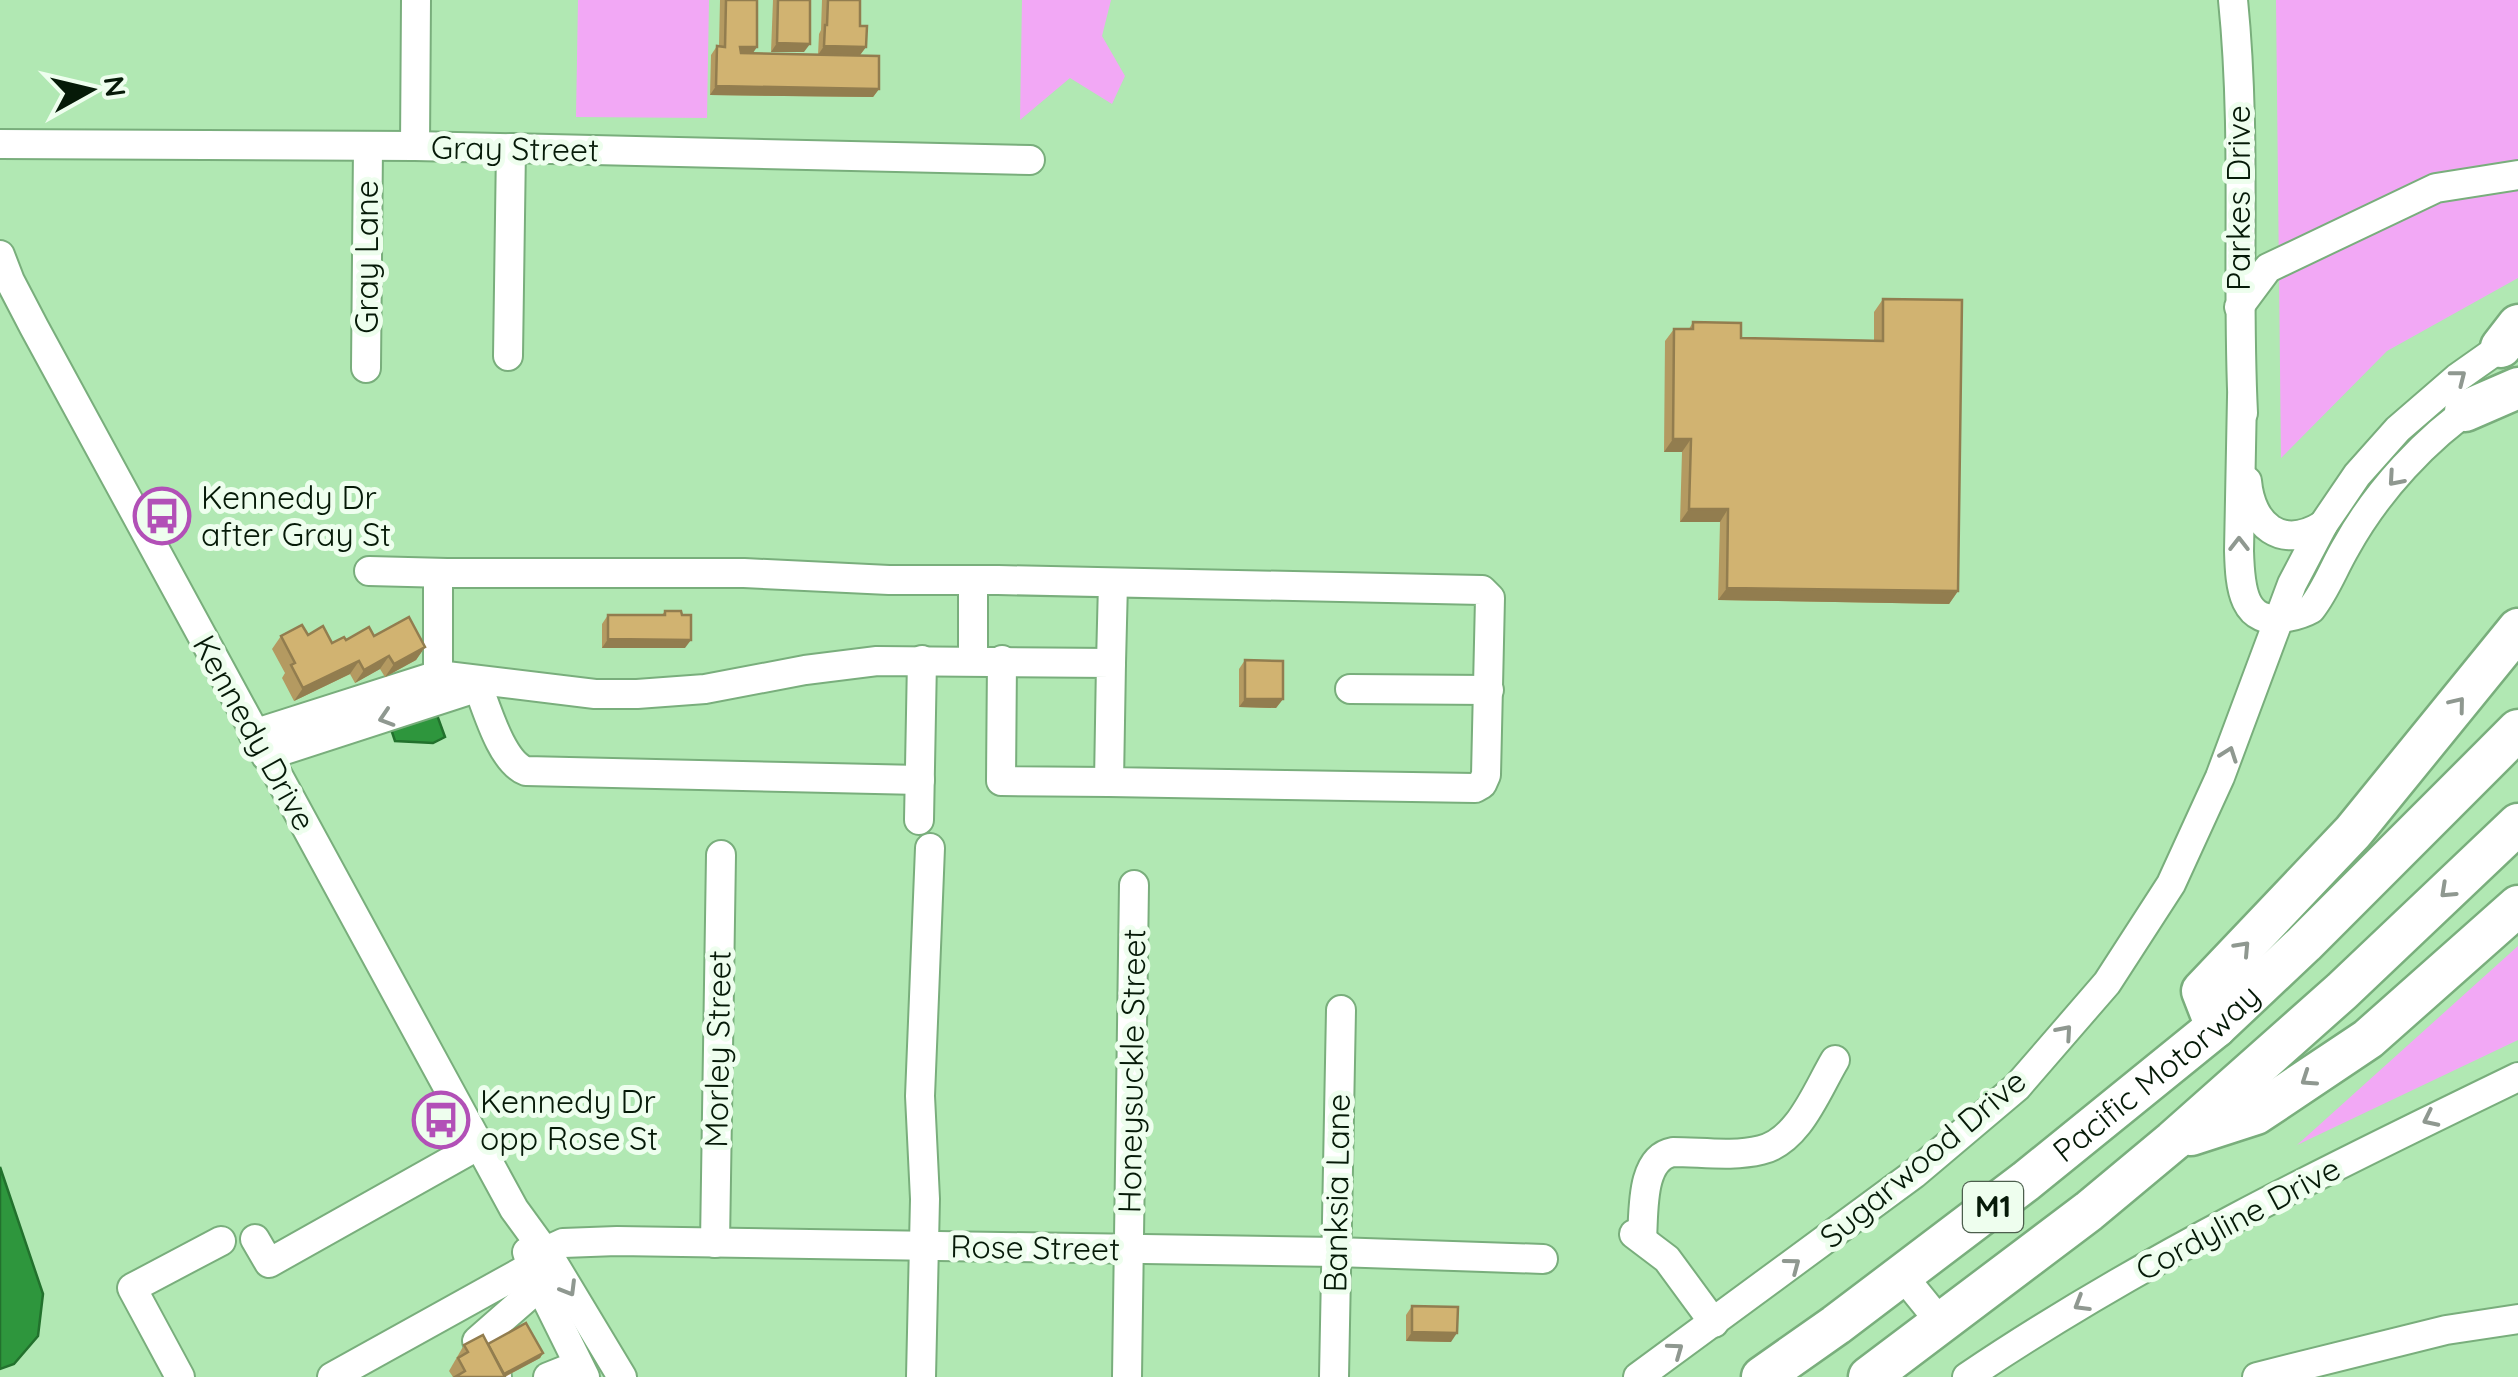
<svg xmlns="http://www.w3.org/2000/svg" width="2518" height="1377" font-family="Quicksand,sans-serif">
<style>
.green{fill:#f2a8f5}
.water{fill:#2e963d;stroke:#22712d;stroke-width:2.5}
.lines{fill:none;stroke-linecap:round;stroke-linejoin:round}
.minor-casing{stroke:#79ae7c;stroke-width:32}
.highway-casing{stroke:#79ae7c;stroke-width:45}
.minor{stroke:#fff;stroke-width:28}
.highway{stroke:#fff;stroke-width:40}
.wall{fill:#b49a61}
.shaded-wall{fill:#927d4f}
.building{fill:#d1b371;stroke:#927d4f;stroke-width:2.5}
.oneway{stroke:#8f9890}
.labels{text-anchor:middle;stroke-width:10;stroke-linejoin:round;paint-order:stroke}
.shield{fill:#eefeee;stroke:#4c5e4d;stroke-width:2.5}
.shield-label{font-size:30px;font-weight:bold;fill:#061a08}
.street-label{font-size:32px;fill:#061a08;stroke:#eefeee}
.poi-label{font-size:32px;fill:#061a08;stroke:#eefeee;text-anchor:start}
</style>
<rect width="100%" height="100%" fill="#b1e8b3"/>
<g class="green">
<polygon points="578,0 709,0 707,118 576,117"/>
<polygon points="1022,0 1111,0 1102,36 1125,76 1112,104 1070,78 1020,120"/>
<polygon points="2276,0 2518,0 2518,278 2387,351 2281,458"/>
<polygon points="2518,946 2518,1040 2297,1145"/>
</g>
<g class="water">
<polygon points="437,715 445,737 433,743 395,741 391,729"/>
<polygon points="0,1167 43,1294 38,1336 14,1364 0,1369"/>
</g>
<g class="lines">
<g class="minor-casing">
<g id="minor">
<path d="M2233,0C2247,137 2236,276 2243,413"/>
<polyline points="0,144 415,146 1030,160"/>
<polyline points="415,146 416,0"/>
<polyline points="0,255 10,281 34,327 514,1209 554,1264 622,1377"/>
<polyline points="2239,307 2268,268 2436,188 2518,175"/>
<polyline points="508,356 511,148"/>
<polyline points="366,368 368,147"/>
<path d="M2242,397L2239,551C2240,586 2242,628 2288,617C2297,615 2304,613 2311,609C2326,590 2334,567 2346,547C2377,491 2426,438 2478,403"/>
<path d="M2247,481C2251,525 2281,551 2323,525"/>
<polyline points="438,573 438,675 442,691"/>
<polyline points="973,660 973,580"/>
<polyline points="1002,660 1001,781 1109,782"/>
<polyline points="1111,663 1113,583"/>
<path d="M476,681C486,706 501,762 526,771L920,780"/>
<polyline points="1350,689 1489,690"/>
<polyline points="253,734 438,675 595,694 637,694 705,689 805,670 877,661 1111,663 1109,782 1475,788 1482,784 1486,775 1490,598 1482,590 998,580 889,580 744,573 447,573 369,571"/>
<polyline points="266,756 479,687"/>
<polyline points="919,820 922,660"/>
<polyline points="1634,1234 1667,1259 1714,1323"/>
<polyline points="255,1239 269,1263 479,1145"/>
<path d="M1642,1239C1644,1212 1640,1158 1673,1152C1701,1152 1733,1157 1761,1150C1799,1141 1817,1090 1835,1060"/>
<polyline points="715,1243 721,855"/>
<polyline points="527,1252 534,1274 585,1377"/>
<polyline points="530,1258 563,1243 617,1241 1336,1252 1543,1259"/>
<polyline points="1902,1275 1941,1323"/>
<polyline points="180,1377 132,1288 221,1241"/>
<polyline points="332,1377 532,1266"/>
<polyline points="497,1377 477,1341 540,1286"/>
<polyline points="548,1377 578,1365"/>
<polyline points="921,1377 925,1199 920,1096 930,848"/>
<polyline points="1127,1377 1134,885"/>
<polyline points="1334,1377 1341,1010"/>
<polyline points="1638,1377 1914,1174 2017,1087 2107,983 2171,884 2220,777 2292,584 2323,525 2357,475 2398,429 2457,378 2501,347 2516,340"/>
<path d="M1967,1377C2140,1260 2330,1168 2518,1077"/>
<polyline points="2257,1377 2446,1330 2518,1319"/>
</g>
</g>
<g class="highway-casing">
<g id="highway">
<polyline points="2501,347 2518,325"/>
<polyline points="2465,411 2518,388"/>
<polyline points="2216,1027 2202,991 2353,832 2518,629"/>
<polyline points="2191,1135 2256,1114 2368,1039 2518,906"/>
<path id="s1" d="M1762,1377L1836,1325L2026,1181L2216,1027L2304,944L2518,730"/>
<polyline points="1869,1377 2089,1211 2173,1141 2342,991 2518,824"/>
</g>
</g>
<use href="#minor" class="minor"/>
<use href="#highway" class="highway"/>
</g>
<g class="wall">
<polygon points="720,0 757,0 752,54 879,89 873,97 710,95 711,55 717,46 719,46"/>
<polygon points="773,0 810,0 804,52 771,52"/>
<polygon points="822,0 860,0 860,26 866,47 860,55 818,55 819,34 821,30"/>
<polygon points="1883,299 1958,591 1949,604 1718,600 1720,522 1680,522 1682,452 1664,452 1665,341 1674,329 1689,329 1693,322 1741,338 1874,340 1874,312"/>
<polygon points="665,611 685,648 602,648 602,624 608,615 662,615"/>
<polygon points="308,635 332,643 374,636 425,647 416,660 385,677 380,669 355,683 350,674 294,701 282,678 285,673 272,649 281,636"/>
<polygon points="1245,660 1283,699 1276,708 1239,707 1239,669"/>
<polygon points="1412,1306 1451,1342 1406,1341 1406,1315"/>
<polygon points="464,1345 543,1353 540,1358 505,1377 453,1377 449,1371"/>
</g>
<g class="shaded-wall">
<polygon points="777,43 810,44 804,52 771,52"/>
<polygon points="824,46 866,47 860,55 818,55"/>
<polygon points="740,47 757,47 751,56 734,56"/>
<polygon points="716,86 879,89 873,97 710,95"/>
<polygon points="1673,439 1691,439 1682,452 1664,452"/>
<polygon points="1689,509 1728,509 1720,522 1680,522"/>
<polygon points="1727,588 1958,591 1949,604 1718,600"/>
<polygon points="608,639 691,640 685,648 602,648"/>
<polygon points="425,647 416,660 385,677 394,664"/>
<polygon points="389,656 380,669 355,683 364,670"/>
<polygon points="359,661 350,674 294,701 303,688"/>
<polygon points="1245,699 1283,699 1276,708 1239,707"/>
<polygon points="1412,1332 1457,1333 1451,1342 1406,1341"/>
<polygon points="543,1353 540,1358 504,1377 499,1377"/>
</g>
<g class="building">
<polygon points="726,0 757,0 757,47 740,47 741,53 879,56 879,89 716,86 717,46 725,47"/>
<polygon points="778,0 810,0 810,44 777,43"/>
<polygon points="828,0 860,0 860,26 867,26 866,47 824,46 825,25 827,25"/>
<polygon points="1883,299 1962,300 1958,591 1727,588 1728,509 1689,509 1691,439 1673,439 1674,329 1693,329 1693,322 1741,323 1741,338 1883,341"/>
<polygon points="665,611 681,611 682,615 691,615 691,640 608,639 608,615 665,615"/>
<polygon points="409,617 425,647 394,664 389,656 364,670 359,661 303,688 291,665 295,663 281,636 302,625 308,635 323,626 332,643 344,637 346,640 369,627 374,636"/>
<polygon points="1245,660 1283,661 1283,699 1245,699"/>
<polygon points="1412,1306 1458,1307 1457,1333 1412,1332"/>
<polygon points="526,1323 543,1353 504,1374 488,1344"/>
<polygon points="483,1335 505,1377 455,1377 465,1371 458,1358 468,1352 464,1345"/>
</g>
<defs><path id="oneway-chevron" d="M-2-3.5L2.5 0L-2 3.5" fill="none" stroke-width="1.6" stroke-linecap="round" stroke-linejoin="round" transform="scale(2.5)"/></defs>
<g class="oneway">
<use href="#oneway-chevron" transform="translate(2459 377) rotate(-38)"/>
<use href="#oneway-chevron" transform="translate(2395 479) rotate(131)"/>
<use href="#oneway-chevron" transform="translate(2239 544) rotate(-90)"/>
<use href="#oneway-chevron" transform="translate(2458 704) rotate(-51)"/>
<use href="#oneway-chevron" transform="translate(386 718) rotate(162)"/>
<use href="#oneway-chevron" transform="translate(2229 754) rotate(-70)"/>
<use href="#oneway-chevron" transform="translate(2447 891) rotate(137)"/>
<use href="#oneway-chevron" transform="translate(2243 948) rotate(-47)"/>
<use href="#oneway-chevron" transform="translate(2065 1032) rotate(-49)"/>
<use href="#oneway-chevron" transform="translate(2308 1079) rotate(146)"/>
<use href="#oneway-chevron" transform="translate(2430 1119) rotate(154)"/>
<use href="#oneway-chevron" transform="translate(1793 1265) rotate(-37)"/>
<use href="#oneway-chevron" transform="translate(569 1289) rotate(59)"/>
<use href="#oneway-chevron" transform="translate(2081 1304) rotate(149)"/>
<use href="#oneway-chevron" transform="translate(1676 1350) rotate(-36)"/>
</g>
<defs>
<g id="bus-ring" transform="scale(2.875)"><circle r="9.5" fill="#eefeee" stroke="#b250b7" stroke-width="1.5"/><path d="M-5-6H5V4H4V6H2V4H-2V6H-4V4H-5ZM-3.5-4V0h7V-4ZM-3.5 1.2v1.5H-2V1.2ZM2 1.2v1.5H3.5V1.2Z" fill="#b250b7"/></g>
</defs>
<g fill-rule="evenodd">
<use href="#bus-ring" x="162" y="516"/>
<use href="#bus-ring" x="441" y="1120"/>
</g>
<g class="labels">
<rect class="shield" x="1963" y="1182" width="60" height="50" rx="8"/>
<g class="shield-label">
<text x="1993" y="1217">M1</text>
</g>
<g class="street-label">
<text transform="translate(515 149) rotate(1)" y="11">Gray Street</text>
<text transform="translate(2239 198) rotate(-90)" y="11">Parkes Drive</text>
<text transform="translate(367 257) rotate(-90)" y="11">Gray Lane</text>
<text transform="translate(254 733) rotate(61)" y="11">Kennedy Drive</text>
<text transform="translate(718 1049) rotate(-89)" y="11">Morley Street</text>
<text transform="translate(1132 1071) rotate(-89)" y="11">Honeysuckle Street</text>
<text dy="11" stroke="none"><textPath href="#s1" startOffset="498">Pacific Motorway</textPath></text>
<text transform="translate(1923 1159) rotate(-40)" y="11">Sugarwood Drive</text>
<text transform="translate(1337 1193) rotate(-89)" y="11">Banksia Lane</text>
<text transform="translate(2238 1219) rotate(-28)" y="11">Cordyline Drive</text>
<text transform="translate(1035 1248) rotate(1)" y="11">Rose Street</text>
</g>
<g class="poi-label">
<text x="201" y="509">Kennedy Dr<tspan x="201" dy="37">after Gray St</tspan></text>
<text x="480" y="1113">Kennedy Dr<tspan x="480" dy="37">opp Rose St</tspan></text>
</g>
</g>
<g transform="translate(90 90) rotate(82)" stroke="#eefeee" stroke-width="8" paint-order="stroke">
<path d="M0-8L18 38L0 25L-18 38Z" fill="#061a08"/>
<text y="-15" font-size="28" font-weight="bold" text-anchor="middle" fill="#061a08">N</text>
</g>
</svg>
